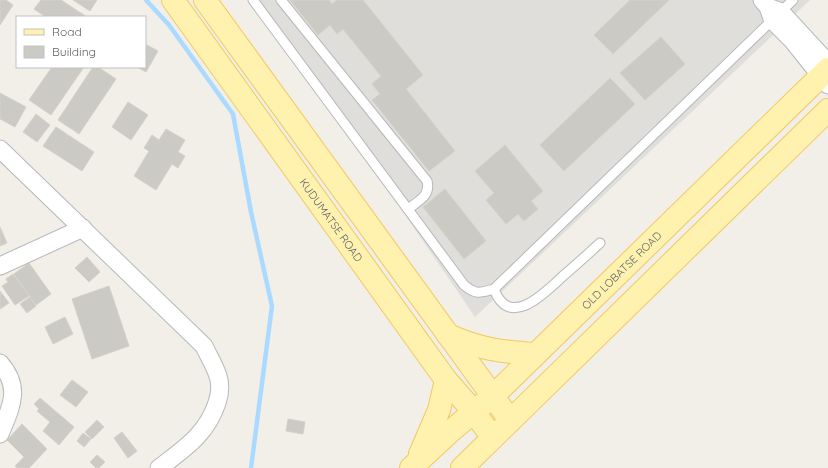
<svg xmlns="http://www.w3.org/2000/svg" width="828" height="468" font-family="Quicksand,sans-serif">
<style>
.industrial{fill:#e0deda}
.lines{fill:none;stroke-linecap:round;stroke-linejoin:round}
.stream{stroke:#aadaff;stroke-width:4.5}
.building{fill:#cccac5;stroke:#d6d1c6}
.lane-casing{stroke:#b5b8bc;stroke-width:11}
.street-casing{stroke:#b5b8bc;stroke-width:19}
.primary-casing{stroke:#f2c960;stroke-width:24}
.lane{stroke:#fff;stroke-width:9}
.street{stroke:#fff;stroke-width:17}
.primary{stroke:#fff2af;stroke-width:22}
.labels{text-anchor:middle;stroke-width:3;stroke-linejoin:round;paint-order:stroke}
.street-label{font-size:11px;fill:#5f6368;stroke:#fff}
</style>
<rect width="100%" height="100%" fill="#f1efe8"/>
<polygon class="industrial" points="258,0 810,0 475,317"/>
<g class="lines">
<polyline class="stream" points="146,0 169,25 233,114 251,212 272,306 251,468"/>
</g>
<g class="building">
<polygon points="0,0 6,0 13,5 0,25"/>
<polygon points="41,0 61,0 87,17 46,17 34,9"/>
<polygon points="73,0 97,0 90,11"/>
<polygon points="290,0 329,0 332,4 337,0 363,0 423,75 406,89 455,151 429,171 372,100 380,94 372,84 381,76 343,29 337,34 330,25 318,35"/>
<polygon points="630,0 669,0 613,54 594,35"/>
<polygon points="661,37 685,64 645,100 620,73"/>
<polygon points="145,44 158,51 146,72 137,67 145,67"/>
<polygon points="52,67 84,67 51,115 29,100"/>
<polygon points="93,67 98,67 116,79 79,134 58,120"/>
<polygon points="610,78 635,104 564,171 540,145"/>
<polygon points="0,93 26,107 15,127 0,119"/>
<polygon points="128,102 148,115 131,140 112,127"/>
<polygon points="36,114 50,125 37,142 23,132"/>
<polygon points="56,127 94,152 82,171 43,146"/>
<polygon points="166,129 185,140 178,152 185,156 178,168 172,164 156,190 134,176 149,151 144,148 152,135 159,140"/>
<polygon points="505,145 543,191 531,201 538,209 524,221 518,214 506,224 486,200 494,193 475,171"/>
<polygon points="445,189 486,241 464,259 423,207"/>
<polygon points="0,227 7,243 0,246"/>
<polygon points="87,257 100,272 89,282 75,268"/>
<polygon points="29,263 51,294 36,305 14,274"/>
<polygon points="13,274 29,296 15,305 2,286 8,282 6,279"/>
<polygon points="109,286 129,346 92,359 72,299"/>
<polygon points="0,291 9,303 0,309"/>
<polygon points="30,297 36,306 27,313 20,304"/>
<polygon points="65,317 73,334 53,344 45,327"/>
<polygon points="72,380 88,392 76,407 60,395"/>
<polygon points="40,398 74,427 59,445 43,431 50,422 37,411 39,409 34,404"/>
<polygon points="288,419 305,422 303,434 286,431"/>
<polygon points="97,420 104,427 92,439 85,432"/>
<polygon points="22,424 47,449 29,468 17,468 15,466 24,457 7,440"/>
<polygon points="122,432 137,451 128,458 114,438"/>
<polygon points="83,433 91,439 84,447 77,441"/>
<polygon points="97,455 105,462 99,468 96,468 90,462"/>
</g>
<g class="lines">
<g class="lane-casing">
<g id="lane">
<path d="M253,0L464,285C476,295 480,293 494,289L793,0"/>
<path d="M281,0L427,181C431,196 418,201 408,209"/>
<path d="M494,289C509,330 545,293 563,276C576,265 588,254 600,243"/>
</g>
</g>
<g class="street-casing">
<g id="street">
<polyline points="762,0 768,7 773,21 792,40 828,85"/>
<polyline points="768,7 781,12 828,63"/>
<path d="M0,149L204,346C208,355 215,366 218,376C221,385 220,394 217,403C206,435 185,448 159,468"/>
<polyline points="0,266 83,228"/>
<path d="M0,363C22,388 11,407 0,434"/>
</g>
</g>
<g class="primary-casing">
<g id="primary">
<path id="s1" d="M173,0L446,380L474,412L492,437"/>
<polyline points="205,0 510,420"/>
<path d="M448,335C479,349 502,352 535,354"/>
<polyline points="420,454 439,410 446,380"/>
<path id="s2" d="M411,468L452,430L493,396L828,69"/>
<polyline points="462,468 828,110"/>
</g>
</g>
<use href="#lane" class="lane"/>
<use href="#street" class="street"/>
<use href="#primary" class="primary"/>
</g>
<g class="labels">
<g class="street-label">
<text dy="4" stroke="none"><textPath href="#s1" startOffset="271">KUDUMATSE ROAD</textPath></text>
<text dy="4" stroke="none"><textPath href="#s2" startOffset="289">OLD LOBATSE ROAD</textPath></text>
</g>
</g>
<rect x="16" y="16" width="130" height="52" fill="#ffffff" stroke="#bfc1c3"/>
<rect x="24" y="29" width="20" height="6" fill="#fff2af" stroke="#bfc1c3"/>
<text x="52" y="36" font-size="12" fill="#5f6368">Road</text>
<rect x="24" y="46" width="20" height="12" fill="#cccac5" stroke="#bfc1c3"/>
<text x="52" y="56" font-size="12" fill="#5f6368">Building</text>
</svg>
